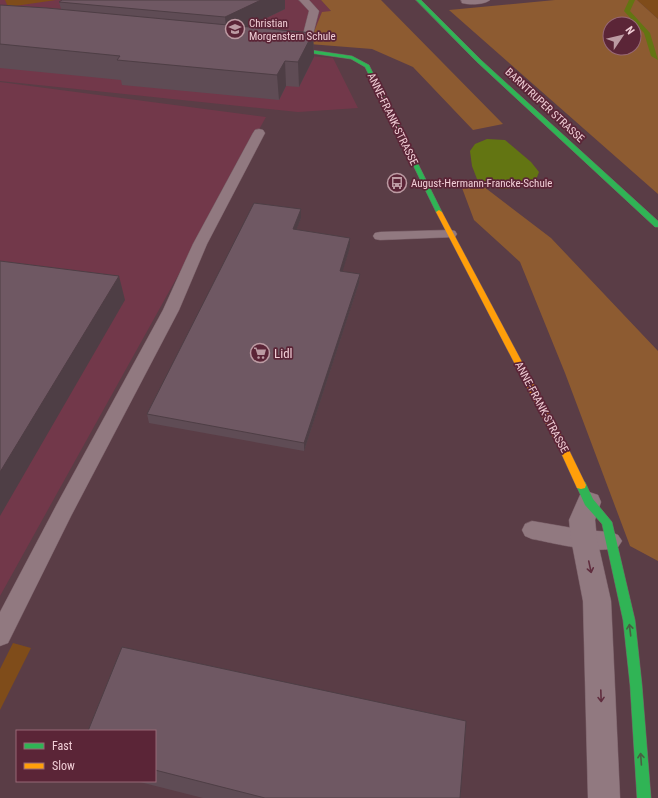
<svg xmlns="http://www.w3.org/2000/svg" width="658" height="798" font-family="'Roboto Condensed',sans-serif">
<style>
.built{fill:#72384a}
.green{fill:#7f4c1a}
.forest{fill:#8d5b31;fill-rule:evenodd}
.water{fill:#637512}
.lines{fill:none;stroke-linecap:round;stroke-linejoin:round}
.stream{fill:#637512;fill-rule:evenodd}
.lane-casing{stroke:#765c64;stroke-width:1}
.street-casing{stroke:#765c64;stroke-width:1}
.fast-casing{stroke:#765c64;stroke-width:1}
.slow-casing{stroke:#765c64;stroke-width:1}
.lane{fill:#917980;fill-rule:evenodd}
.street{fill:#917980;fill-rule:evenodd}
.fast{fill:#30b455;fill-rule:evenodd}
.slow{fill:#ff9f0a;fill-rule:evenodd}
.wall{fill:#5f4c55}
.shaded-wall{fill:#4e3e45}
.building{fill:#6f5863;stroke:#4e3e45}
.oneway{stroke:#602d3e}
.oneway2{stroke:#4a5e43}
.labels{text-anchor:middle;stroke-width:3.5;stroke-linejoin:round;paint-order:stroke}
.far-poi-label{font-size:11px;fill:#f0cdd5;stroke:#5b2537;text-anchor:start}
.far-street-label{font-size:11px;fill:#f0cdd5;stroke:#5b2537}
.poi-label{font-size:13px;fill:#f0cdd5;stroke:#5b2537;text-anchor:start}
</style>
<rect width="100%" height="100%" fill="#5a3d46"/>
<g class="built">
<polygon points="0,0 321,0 331,11 309,44 0,14"/>
<polygon points="0,28 333,58 358,108 298,112 0,81"/>
<polygon points="0,82 266,117 0,596"/>
</g>
<g class="green">
<polygon points="5,0 56,0 8,7"/>
<polygon points="637,0 658,0 658,19"/>
<polygon points="13,643 31,648 0,710 0,669"/>
</g>
<g class="forest">
<polygon points="321,0 381,0 503,124 473,130 413,67 372,49 309,44 322,12 331,11"/>
<path d="M555,0H637L658,19V194L449,10ZM610,24H634V48H610Z"/>
<polygon points="479,183 551,238 658,351 658,561 630,546 565,373 520,262 474,220 462,188"/>
</g>
<polygon class="water" points="487,139 505,140 531,162 539,172 535,182 516,188 500,189 477,179 472,166 470,151 475,144"/>
<g class="lines">
<polygon class="stream" points="629,0 635,0 630,11 650,33 658,60 651,56 644,33 624,11"/>
<g class="lane-casing">
<g id="lane">
<polygon points="299,0 309,0 319,11 309,50 304,53 299,50 309,11"/>
<path d="M461,0H490C484,5 469,5 462,3Z"/>
<polygon points="259,129 263,130 265,133 207,244 179,310 71,516 8,643 0,646 0,612 57,504 163,310 193,244 253,133 255,130"/>
<polygon points="450,230 455,231 457,234 455,237 380,240 375,239 373,236 375,233 380,232"/>
<path d="M532,521L584,530L611,532L618,535L622,541L618,547C598,555 554,543 532,539L525,536L522,530L525,524Z"/>
</g>
</g>
<g class="street-casing">
<polygon id="street" points="589,492 598,495 601,502 595,520 597,539 611,601 620,798 588,798 583,601 571,539 569,520 580,495"/>
</g>
<g class="fast-casing">
<g id="fast">
<polygon points="416,0 421,0 481,60 658,221 658,227 655,227 477,62"/>
<polygon points="284,46 352,56 369,65 442,212 441,213 439,214 436,212 365,67 351,59 282,49 281,48"/>
<polygon points="581,481 585,482 593,499 612,522 635,620 642,685 651,798 637,798 630,685 623,620 602,524 585,505 576,485 577,482"/>
</g>
</g>
<g class="slow-casing">
<polygon id="slow" points="439,210 442,212 570,452 586,485 585,488 581,489 577,488 562,455 436,212"/>
</g>
<use href="#lane" class="lane"/>
<use href="#street" class="street"/>
<use href="#fast" class="fast"/>
<use href="#slow" class="slow"/>
</g>
<g class="wall">
<polygon points="59,2 285,9 248,27 313,33 314,57 299,87 286,86 279,100 122,85 121,80 0,68 0,5 61,9"/>
<polygon points="301,209 301,218 296,230 350,247 342,272 360,274 359,283 304,451 149,423 147,414"/>
<polygon points="155,731 460,798 203,798 136,781 155,781"/>
</g>
<g class="shaded-wall">
<polygon points="261,0 285,0 285,9 227,37 225,17"/>
<polygon points="313,33 314,57 299,87 298,62"/>
<polygon points="285,61 286,86 279,100 277,75"/>
<polygon points="301,209 301,218 293,238 293,229"/>
<polygon points="350,238 350,247 340,280 340,271"/>
<polygon points="360,274 359,283 304,451 304,443"/>
<polygon points="119,276 125,300 0,516 0,472"/>
</g>
<g class="building">
<polygon points="62,0 261,0 225,17 59,2"/>
<polygon points="0,5 47,8 313,33 298,62 285,61 277,75 117,60 120,56 0,44"/>
<polygon points="254,203 301,209 293,229 350,238 340,271 360,274 304,443 147,414"/>
<polygon points="0,261 119,276 0,472"/>
<polygon points="122,647 466,721 460,798 265,798 155,770 155,731 88,731"/>
</g>
<defs><path id="oneway-shaft" d="M-6 0H5M1.5-3L5.5 0L1.5 3" fill="none" stroke-width="1.6" stroke-linecap="round" stroke-linejoin="round"/></defs>
<g class="oneway">
<use href="#oneway-shaft" transform="translate(590 567) rotate(78)"/>
<use href="#oneway-shaft" transform="translate(601 696) rotate(88)"/>
</g>
<g class="oneway2">
<use href="#oneway-shaft" transform="translate(630 630) rotate(-97)"/>
<use href="#oneway-shaft" transform="translate(641 759) rotate(-94)"/>
</g>
<defs>
<g id="school-ring" transform="scale(1)"><circle r="9.5" fill="#5b2537" stroke="#bc9ba3" stroke-width="1.5"/><path d="M0-5L7-2L0 1L-7-2ZM-4 1L0 2.5L4 1V4Q0 6-4 4Z" fill="#bc9ba3"/></g>
<g id="bus-ring" transform="scale(1)"><circle r="9.5" fill="#5b2537" stroke="#bc9ba3" stroke-width="1.5"/><path d="M-5-6H5V4H4V6H2V4H-2V6H-4V4H-5ZM-3.5-4V0h7V-4ZM-3.5 1.2v1.5H-2V1.2ZM2 1.2v1.5H3.5V1.2Z" fill="#bc9ba3"/></g>
<g id="supermarket-ring" transform="scale(1)"><circle r="9.5" fill="#5b2537" stroke="#bc9ba3" stroke-width="1.5"/><path d="M-6-5.5h2.5l.6 2H6L4.5 2H-2.5L-4.4-4H-6ZM-1.5 3.2a1.3 1.3 0 1 0 .1 0ZM3 3.2a1.3 1.3 0 1 0 .1 0Z" fill="#bc9ba3"/></g>
</defs>
<g fill-rule="evenodd">
<use href="#school-ring" x="235" y="29"/>
<use href="#bus-ring" x="397" y="183"/>
<use href="#supermarket-ring" x="260" y="353"/>
</g>
<g class="labels">
<g class="far-poi-label">
<text x="249" y="27">Christian<tspan x="249" dy="13">Morgenstern Schule</tspan></text>
<text x="411" y="187">August-Hermann-Francke-Schule</text>
</g>
<g class="far-street-label">
<text transform="translate(545 105) rotate(43)" y="4">BARNTRUPER STRASSE</text>
<text transform="translate(393 119) rotate(64)" y="4">ANNE-FRANK-STRASSE</text>
<text transform="translate(542 407) rotate(62)" y="4">ANNE-FRANK-STRASSE</text>
</g>
<g class="poi-label">
<text x="274" y="358">Lidl</text>
</g>
</g>
<rect x="16" y="730" width="140" height="52" fill="#5b2537" stroke="#976876"/>
<rect x="24" y="743" width="20" height="6" fill="#30b455" stroke="#976876"/>
<text x="52" y="750" font-size="12" fill="#f0cdd5">Fast</text>
<rect x="24" y="763" width="20" height="6" fill="#ff9f0a" stroke="#976876"/>
<text x="52" y="770" font-size="12" fill="#f0cdd5">Slow</text>
<g transform="translate(622 36) rotate(55)"><circle r="19" fill="#5b2537" stroke="#976876"/>
<path d="M0-3L7 15L0 10L-7 15Z" fill="#bc9ba3"/>
<text y="-6" font-size="11" font-weight="bold" text-anchor="middle" fill="#f0cdd5">N</text>
</g>
</svg>
